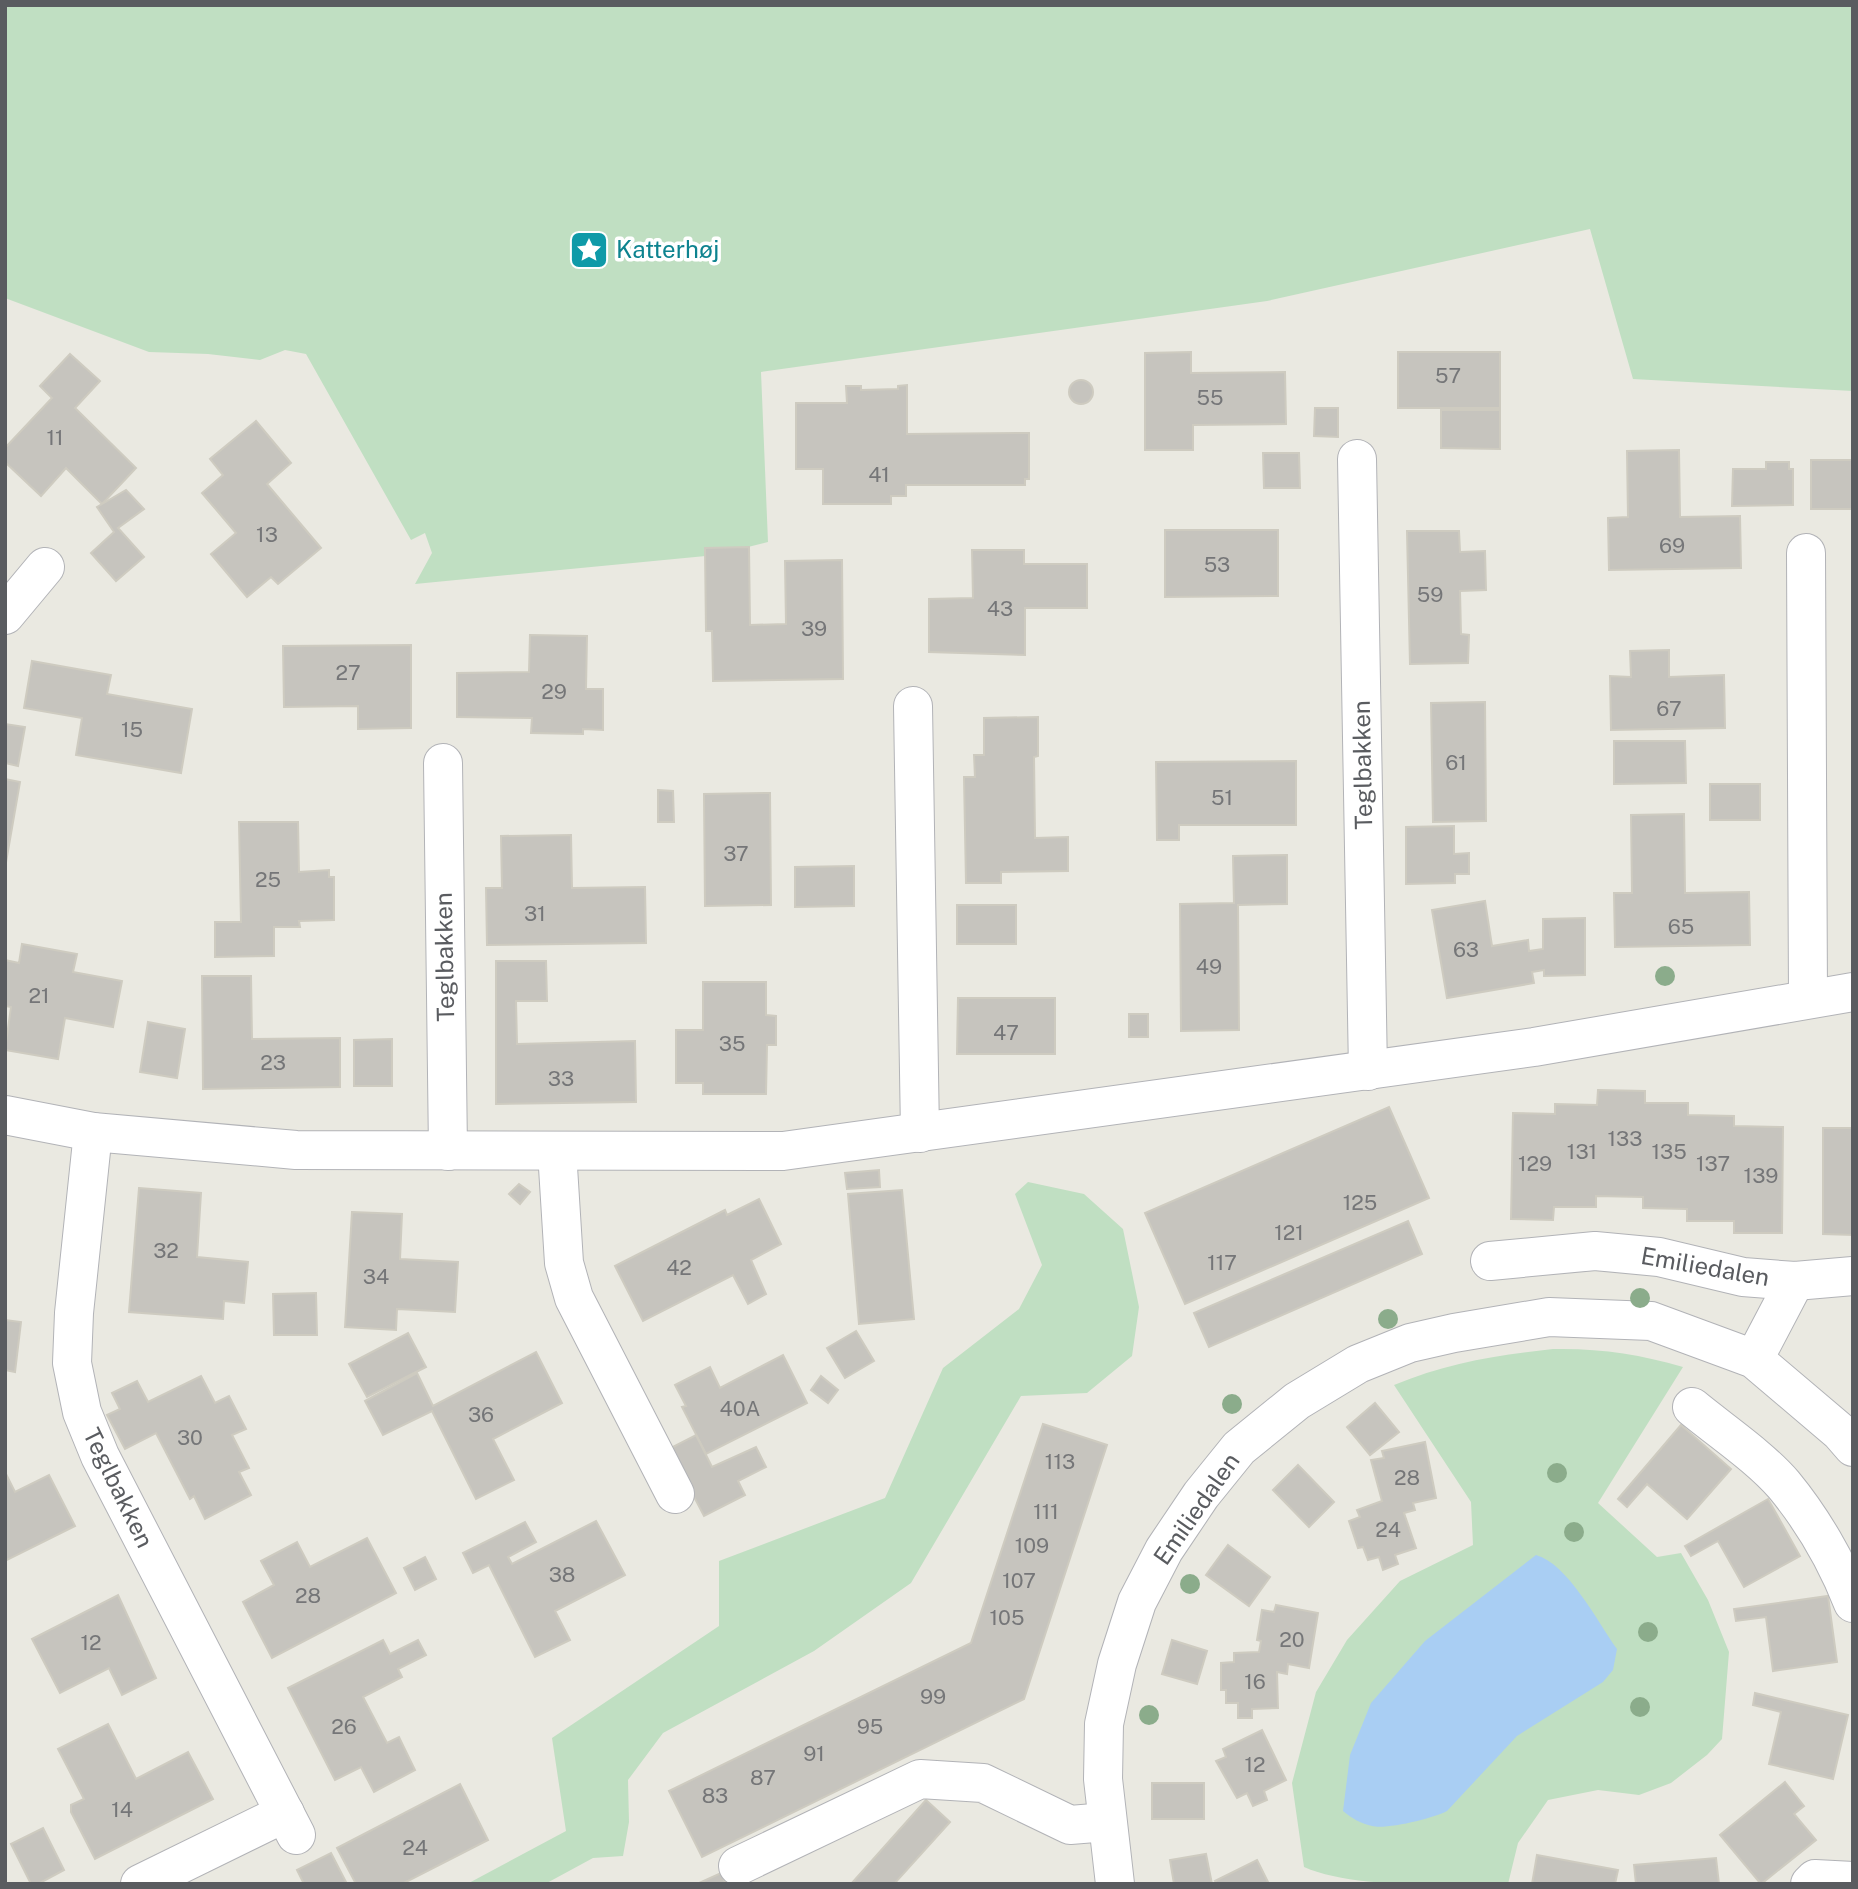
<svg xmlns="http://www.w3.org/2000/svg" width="1858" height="1889" font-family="'Public Sans',sans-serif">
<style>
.green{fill:#c0dfc2}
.water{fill:#a9cef3}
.building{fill:#c6c4be;stroke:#cecbc0;stroke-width:2}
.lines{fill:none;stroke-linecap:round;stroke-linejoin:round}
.minor-casing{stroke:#b2b3b7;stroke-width:40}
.minor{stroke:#fff;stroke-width:38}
.tree{fill:#8bac8b}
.labels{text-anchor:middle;stroke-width:7;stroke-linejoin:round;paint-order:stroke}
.number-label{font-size:21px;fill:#757678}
.culture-label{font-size:24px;fill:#0d838f;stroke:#fff;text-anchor:start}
.street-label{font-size:24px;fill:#5a5c60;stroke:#fff}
</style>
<rect width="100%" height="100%" fill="#eae9e1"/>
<g class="green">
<polygon points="5,5 1853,5 1853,391 1633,379 1590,229 1267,301 761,372 768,542 716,555 415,584 432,553 425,533 411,540 306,354 285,350 260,360 208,354 149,352 5,298"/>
<polygon points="1028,1182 1084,1194 1123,1229 1139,1307 1132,1356 1087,1393 1021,1396 911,1583 814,1651 663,1733 628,1780 629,1822 623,1856 593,1858 545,1884 467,1884 566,1831 552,1738 719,1626 719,1561 885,1498 943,1368 1019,1309 1042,1265 1015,1194"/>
<path d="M1553,1349C1599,1348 1639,1354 1683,1367L1598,1503L1657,1557L1681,1553L1708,1600L1729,1652L1722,1739L1707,1755L1671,1783L1639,1795L1598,1790L1548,1800L1518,1843L1508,1884C1449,1884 1353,1889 1304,1867L1292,1783L1316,1692L1347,1640L1400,1581L1473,1545L1471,1502L1394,1385C1446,1363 1497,1355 1553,1349Z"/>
</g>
<path class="water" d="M1536,1555C1568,1564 1597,1621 1617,1649L1613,1670L1603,1682L1517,1736L1447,1811C1434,1818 1386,1830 1372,1826C1362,1824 1351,1818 1343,1811L1350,1755L1371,1703L1425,1641Z"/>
<g class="building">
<polygon points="1191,352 1191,373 1285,372 1286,424 1193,425 1193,450 1145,450 1145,353"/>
<rect x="1398" y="352" width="102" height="56"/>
<polygon points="70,354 100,381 75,408 136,468 102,504 66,468 41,496 5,462 5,448 52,398 40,386"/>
<circle cx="1081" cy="392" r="12"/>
<polygon points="907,385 907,434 1029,433 1029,479 1025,479 1025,485 906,485 906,496 891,496 891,504 823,504 823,469 796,469 796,403 847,403 846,386 861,386 861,390 898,389 898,386"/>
<polygon points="1315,408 1338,408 1338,437 1314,436"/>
<polygon points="1441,410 1500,410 1500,449 1441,448"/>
<polygon points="256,421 291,463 267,484 321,548 278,584 271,577 247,597 211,554 236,533 202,493 223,475 210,459"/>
<polygon points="1679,450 1680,517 1740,516 1741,568 1609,570 1608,518 1628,517 1627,451"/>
<polygon points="1263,453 1299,453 1300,488 1264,488"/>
<rect x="1811" y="460" width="42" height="49"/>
<polygon points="1766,462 1789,462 1789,469 1793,469 1793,505 1732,506 1733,469 1766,469"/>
<polygon points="126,490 144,509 118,528 144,557 116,581 91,553 114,532 97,507"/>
<polygon points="1165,530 1278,530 1278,596 1165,597"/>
<polygon points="1407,531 1459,531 1460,552 1485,551 1486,590 1460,591 1461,634 1469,635 1468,663 1410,664"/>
<polygon points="749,547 750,625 786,624 785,561 842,560 843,679 713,681 712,631 706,631 705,548"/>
<polygon points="972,550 1024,550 1024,564 1087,564 1087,608 1025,608 1025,655 929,652 929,599 973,598"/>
<polygon points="530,635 587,636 586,689 603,689 603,730 583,729 583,734 531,733 532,718 457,717 457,673 529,672"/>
<polygon points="411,645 411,728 358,729 358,706 284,707 283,646"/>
<polygon points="1669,650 1669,677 1724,675 1725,728 1611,730 1610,676 1631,677 1630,651"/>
<polygon points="32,661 111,675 107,694 192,709 181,773 76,755 82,718 24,708"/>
<polygon points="1485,702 1486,821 1433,822 1431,703"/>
<polygon points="1038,717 1038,756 1034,757 1035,838 1068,837 1068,871 1001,872 1001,883 966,883 964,777 975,777 974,755 984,755 984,718"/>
<polygon points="5,724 25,727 18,766 5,763"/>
<polygon points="1614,741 1685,741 1686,783 1614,784"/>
<polygon points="1296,761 1296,825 1179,825 1179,840 1157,840 1156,762"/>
<polygon points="5,779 20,782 5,868"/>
<rect x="1710" y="784" width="50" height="36"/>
<polygon points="658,790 673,791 674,822 658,822"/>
<polygon points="770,793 771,905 705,906 704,794"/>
<polygon points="1684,814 1685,893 1749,892 1750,945 1615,947 1614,893 1632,893 1631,815"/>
<polygon points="239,822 298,822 299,872 329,870 329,877 334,877 334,920 299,921 300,927 274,927 274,956 215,957 215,922 241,922"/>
<polygon points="1454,826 1454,854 1469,853 1469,874 1455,874 1455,883 1406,884 1406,827"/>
<polygon points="571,835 572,888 645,887 646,943 487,945 486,888 502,888 501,836"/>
<polygon points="1287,855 1287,904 1238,905 1239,1030 1181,1031 1180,904 1234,903 1233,856"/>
<polygon points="854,866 854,906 795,907 795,867"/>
<polygon points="1485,901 1492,946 1528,940 1529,951 1543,949 1543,919 1585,918 1585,975 1544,976 1544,970 1532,972 1534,983 1447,998 1432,910"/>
<rect x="957" y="905" width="59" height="39"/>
<polygon points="22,944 77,954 73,972 122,981 113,1027 65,1018 58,1059 5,1050 11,1007 5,1006 5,960 19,963"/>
<polygon points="496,961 546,961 547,1001 516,1001 517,1044 635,1041 636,1102 496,1104"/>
<polygon points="202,976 251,976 252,1039 340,1038 340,1087 203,1089"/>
<polygon points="703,982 766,982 766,1015 776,1016 776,1045 767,1045 766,1094 703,1094 703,1083 676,1083 676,1030 703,1030"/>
<polygon points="958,998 1055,998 1055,1054 957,1054"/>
<rect x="1129" y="1014" width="19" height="23"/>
<polygon points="148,1022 185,1029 177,1078 140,1072"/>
<polygon points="392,1039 392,1086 354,1086 354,1040"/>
<polygon points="1598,1090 1645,1091 1645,1103 1688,1103 1688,1115 1734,1116 1734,1126 1783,1127 1782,1233 1734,1233 1734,1221 1687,1221 1687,1209 1643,1208 1643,1197 1596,1196 1596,1207 1554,1207 1553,1220 1511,1219 1513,1113 1555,1114 1555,1104 1597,1105"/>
<polygon points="1389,1107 1429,1198 1185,1304 1145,1213"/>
<polygon points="1823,1128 1853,1128 1853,1235 1823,1234"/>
<polygon points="879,1170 880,1187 847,1189 845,1173"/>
<polygon points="519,1184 530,1192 520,1204 509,1194"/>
<polygon points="139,1188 201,1193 197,1257 248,1262 244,1303 224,1301 223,1319 129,1312"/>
<polygon points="902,1190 914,1319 859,1324 848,1194"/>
<polygon points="759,1199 781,1244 751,1260 766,1294 748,1304 733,1275 643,1321 615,1266 725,1210 727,1215"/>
<polygon points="352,1212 402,1214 400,1259 458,1262 455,1312 397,1309 396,1330 345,1327"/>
<polygon points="1408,1221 1422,1254 1209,1347 1194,1313"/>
<polygon points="316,1293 317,1335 274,1335 273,1294"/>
<polygon points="5,1320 21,1322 15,1372 5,1370"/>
<polygon points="856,1331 874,1361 845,1378 827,1348"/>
<polygon points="408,1333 426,1367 367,1397 349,1364"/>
<polygon points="536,1352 562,1403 493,1439 514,1480 476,1499 432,1411 383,1435 365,1401 417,1373 433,1406"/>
<polygon points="783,1355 807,1403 706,1454 682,1407 686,1406 675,1385 710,1367 720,1388"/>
<polygon points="201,1376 215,1403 229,1396 246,1429 232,1435 249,1468 239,1472 251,1495 205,1519 194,1496 190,1499 156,1433 125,1449 107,1415 120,1409 112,1393 137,1381 148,1402"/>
<polygon points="821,1376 838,1390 828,1403 811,1390"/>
<polygon points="1375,1403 1399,1432 1370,1455 1347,1427"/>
<polygon points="1043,1424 1107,1445 1024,1699 702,1857 669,1791 971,1643"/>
<polygon points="1681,1425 1731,1469 1687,1519 1647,1484 1627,1507 1618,1499"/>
<polygon points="696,1435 712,1467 756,1447 766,1467 738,1481 745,1495 704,1516 669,1449"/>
<polygon points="1425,1442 1436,1498 1413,1503 1415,1510 1404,1513 1416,1548 1395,1555 1398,1564 1383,1570 1379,1557 1368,1560 1363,1547 1358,1548 1349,1521 1360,1517 1357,1510 1382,1501 1371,1460 1384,1458 1382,1451"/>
<polygon points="1298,1465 1334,1502 1309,1527 1273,1490"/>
<polygon points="5,1472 15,1492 49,1475 75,1526 5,1561"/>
<polygon points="1768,1499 1800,1556 1744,1587 1718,1541 1691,1556 1685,1546"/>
<polygon points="596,1521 625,1575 555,1611 570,1640 535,1657 489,1565 473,1573 463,1553 525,1522 536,1542 508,1557 512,1564"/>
<polygon points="367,1538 396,1593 272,1658 243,1602 274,1585 261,1561 297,1542 310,1567"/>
<polygon points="1228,1545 1270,1577 1249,1606 1206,1575"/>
<polygon points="425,1557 436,1579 415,1590 404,1568"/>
<polygon points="118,1595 156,1678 122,1695 109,1668 60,1693 32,1639"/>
<polygon points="1828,1596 1837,1662 1773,1671 1766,1617 1736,1621 1734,1609"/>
<polygon points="1276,1605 1318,1613 1309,1668 1288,1664 1287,1674 1277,1672 1278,1708 1252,1709 1252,1718 1238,1718 1238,1703 1226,1703 1226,1690 1221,1690 1221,1663 1234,1662 1234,1653 1259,1652 1261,1641 1257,1640 1262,1610 1274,1612"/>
<polygon points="383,1640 390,1654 418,1640 426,1655 398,1669 402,1677 363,1697 387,1743 399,1737 415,1770 374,1792 361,1767 335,1780 288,1688"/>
<polygon points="1172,1640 1207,1651 1197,1684 1162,1674"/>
<polygon points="1755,1693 1848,1715 1833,1779 1769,1764 1781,1712 1753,1705"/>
<polygon points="108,1724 136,1779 188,1752 213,1799 95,1859 71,1812 71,1805 84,1799 58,1749"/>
<polygon points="1262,1730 1286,1780 1264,1791 1267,1800 1253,1806 1247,1793 1237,1798 1216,1761 1226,1757 1223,1749"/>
<polygon points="1785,1782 1804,1806 1794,1814 1816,1840 1761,1884 1720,1835"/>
<rect x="1152" y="1783" width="52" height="36"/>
<polygon points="460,1784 488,1840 402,1884 356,1884 337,1848"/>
<polygon points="926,1800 950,1822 894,1884 851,1884"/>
<polygon points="43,1828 64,1870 38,1884 31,1884 11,1844"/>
<polygon points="331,1853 347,1884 304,1884 297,1870"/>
<polygon points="1206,1854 1212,1884 1174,1884 1170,1860"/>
<polygon points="1537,1855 1618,1870 1615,1884 1532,1884"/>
<polygon points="1716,1858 1719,1884 1636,1884 1634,1865"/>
<polygon points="1257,1860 1269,1884 1217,1884 1215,1881"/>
<polygon points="721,1873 726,1884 697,1884"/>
</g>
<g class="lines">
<g class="minor-casing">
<g id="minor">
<polyline points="1357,459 1368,1071"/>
<polyline points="1806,553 1808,999"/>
<polyline points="5,615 45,567"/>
<polyline points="913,706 920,1133"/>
<polyline points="443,763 448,1151"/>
<polyline points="5,1115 93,1132 296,1150 783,1151 1534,1047 1853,992"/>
<polyline points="93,1132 74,1313 72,1363 82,1412 100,1456 296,1835"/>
<polyline points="557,1151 564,1263 574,1298 675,1494"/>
<polyline points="1490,1261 1595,1251 1659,1257 1743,1277 1795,1281 1853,1276"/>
<polyline points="1754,1359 1795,1281"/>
<path d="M1692,1407C1721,1431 1760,1457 1784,1485C1812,1519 1837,1562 1853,1603"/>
<polyline points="738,1866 920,1779 983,1783 1070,1825 1107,1822"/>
<polyline points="140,1884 285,1813"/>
<polyline points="1115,1884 1103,1779 1104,1724 1117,1664 1137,1602 1164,1550 1201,1495 1239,1448 1297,1401 1358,1364 1410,1343 1454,1333 1549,1317 1651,1321 1754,1359 1840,1432 1853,1447"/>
<polyline points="1810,1884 1815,1879 1853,1881"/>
</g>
</g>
<use href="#minor" class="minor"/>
</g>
<g class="tree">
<circle cx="1665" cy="976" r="10"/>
<circle cx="1640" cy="1298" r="10"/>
<circle cx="1388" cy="1319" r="10"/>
<circle cx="1232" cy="1404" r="10"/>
<circle cx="1557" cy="1473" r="10"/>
<circle cx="1574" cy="1532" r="10"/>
<circle cx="1190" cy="1584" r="10"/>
<circle cx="1648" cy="1632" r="10"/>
<circle cx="1640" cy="1707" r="10"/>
<circle cx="1149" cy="1715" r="10"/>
</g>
<defs>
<g id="sight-square" transform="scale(2.0125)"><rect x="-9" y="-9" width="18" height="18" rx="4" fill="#0f9aa8" stroke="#fff"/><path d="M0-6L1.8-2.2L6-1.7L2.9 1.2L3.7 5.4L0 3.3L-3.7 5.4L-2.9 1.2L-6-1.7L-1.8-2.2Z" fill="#fff"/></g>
</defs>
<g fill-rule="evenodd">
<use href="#sight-square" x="589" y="250"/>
</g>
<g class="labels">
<g class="number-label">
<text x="1448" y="383">57</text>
<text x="1210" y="405">55</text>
<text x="55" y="445">11</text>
<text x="879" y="482">41</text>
<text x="267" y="542">13</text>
<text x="1672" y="553">69</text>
<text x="1217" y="572">53</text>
<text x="1430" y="602">59</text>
<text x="1000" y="616">43</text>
<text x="814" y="636">39</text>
<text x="348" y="680">27</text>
<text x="554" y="699">29</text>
<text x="1669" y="716">67</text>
<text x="132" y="737">15</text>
<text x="1456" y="770">61</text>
<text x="1222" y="805">51</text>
<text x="736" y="861">37</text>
<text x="268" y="887">25</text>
<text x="535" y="921">31</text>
<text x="1681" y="934">65</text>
<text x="1466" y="957">63</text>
<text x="1209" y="974">49</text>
<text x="39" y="1003">21</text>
<text x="1006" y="1040">47</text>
<text x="732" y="1051">35</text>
<text x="273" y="1070">23</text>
<text x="561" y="1086">33</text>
<text x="1625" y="1146">133</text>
<text x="1582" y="1159">131</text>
<text x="1669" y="1159">135</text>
<text x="1535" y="1171">129</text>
<text x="1713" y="1171">137</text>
<text x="1761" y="1183">139</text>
<text x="1360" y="1210">125</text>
<text x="1289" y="1240">121</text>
<text x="166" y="1258">32</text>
<text x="1222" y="1270">117</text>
<text x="679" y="1275">42</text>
<text x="376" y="1284">34</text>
<text x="740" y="1416">40A</text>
<text x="481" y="1422">36</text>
<text x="190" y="1445">30</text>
<text x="1060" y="1469">113</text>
<text x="1407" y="1485">28</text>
<text x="1046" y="1519">111</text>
<text x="1388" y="1537">24</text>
<text x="1032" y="1553">109</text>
<text x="562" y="1582">38</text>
<text x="1019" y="1588">107</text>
<text x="308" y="1603">28</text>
<text x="1007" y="1625">105</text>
<text x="1292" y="1647">20</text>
<text x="91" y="1650">12</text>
<text x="1255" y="1689">16</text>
<text x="933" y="1704">99</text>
<text x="344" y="1734">26</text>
<text x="870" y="1734">95</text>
<text x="814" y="1761">91</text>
<text x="1255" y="1772">12</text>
<text x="763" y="1785">87</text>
<text x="715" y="1803">83</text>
<text x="122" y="1817">14</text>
<text x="415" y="1855">24</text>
</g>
<g class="culture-label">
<text x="616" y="258">Katterhøj</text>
</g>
<g class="street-label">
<text transform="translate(1363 765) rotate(-91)" y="8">Teglbakken</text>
<text transform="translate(445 957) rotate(-91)" y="8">Teglbakken</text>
<text transform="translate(1705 1267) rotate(10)" y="8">Emiliedalen</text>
<text transform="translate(118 1488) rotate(64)" y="8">Teglbakken</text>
<text transform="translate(1197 1509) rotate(-55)" y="8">Emiliedalen</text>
</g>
</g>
<rect width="1858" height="1889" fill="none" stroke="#5a5c60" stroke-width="14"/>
</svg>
